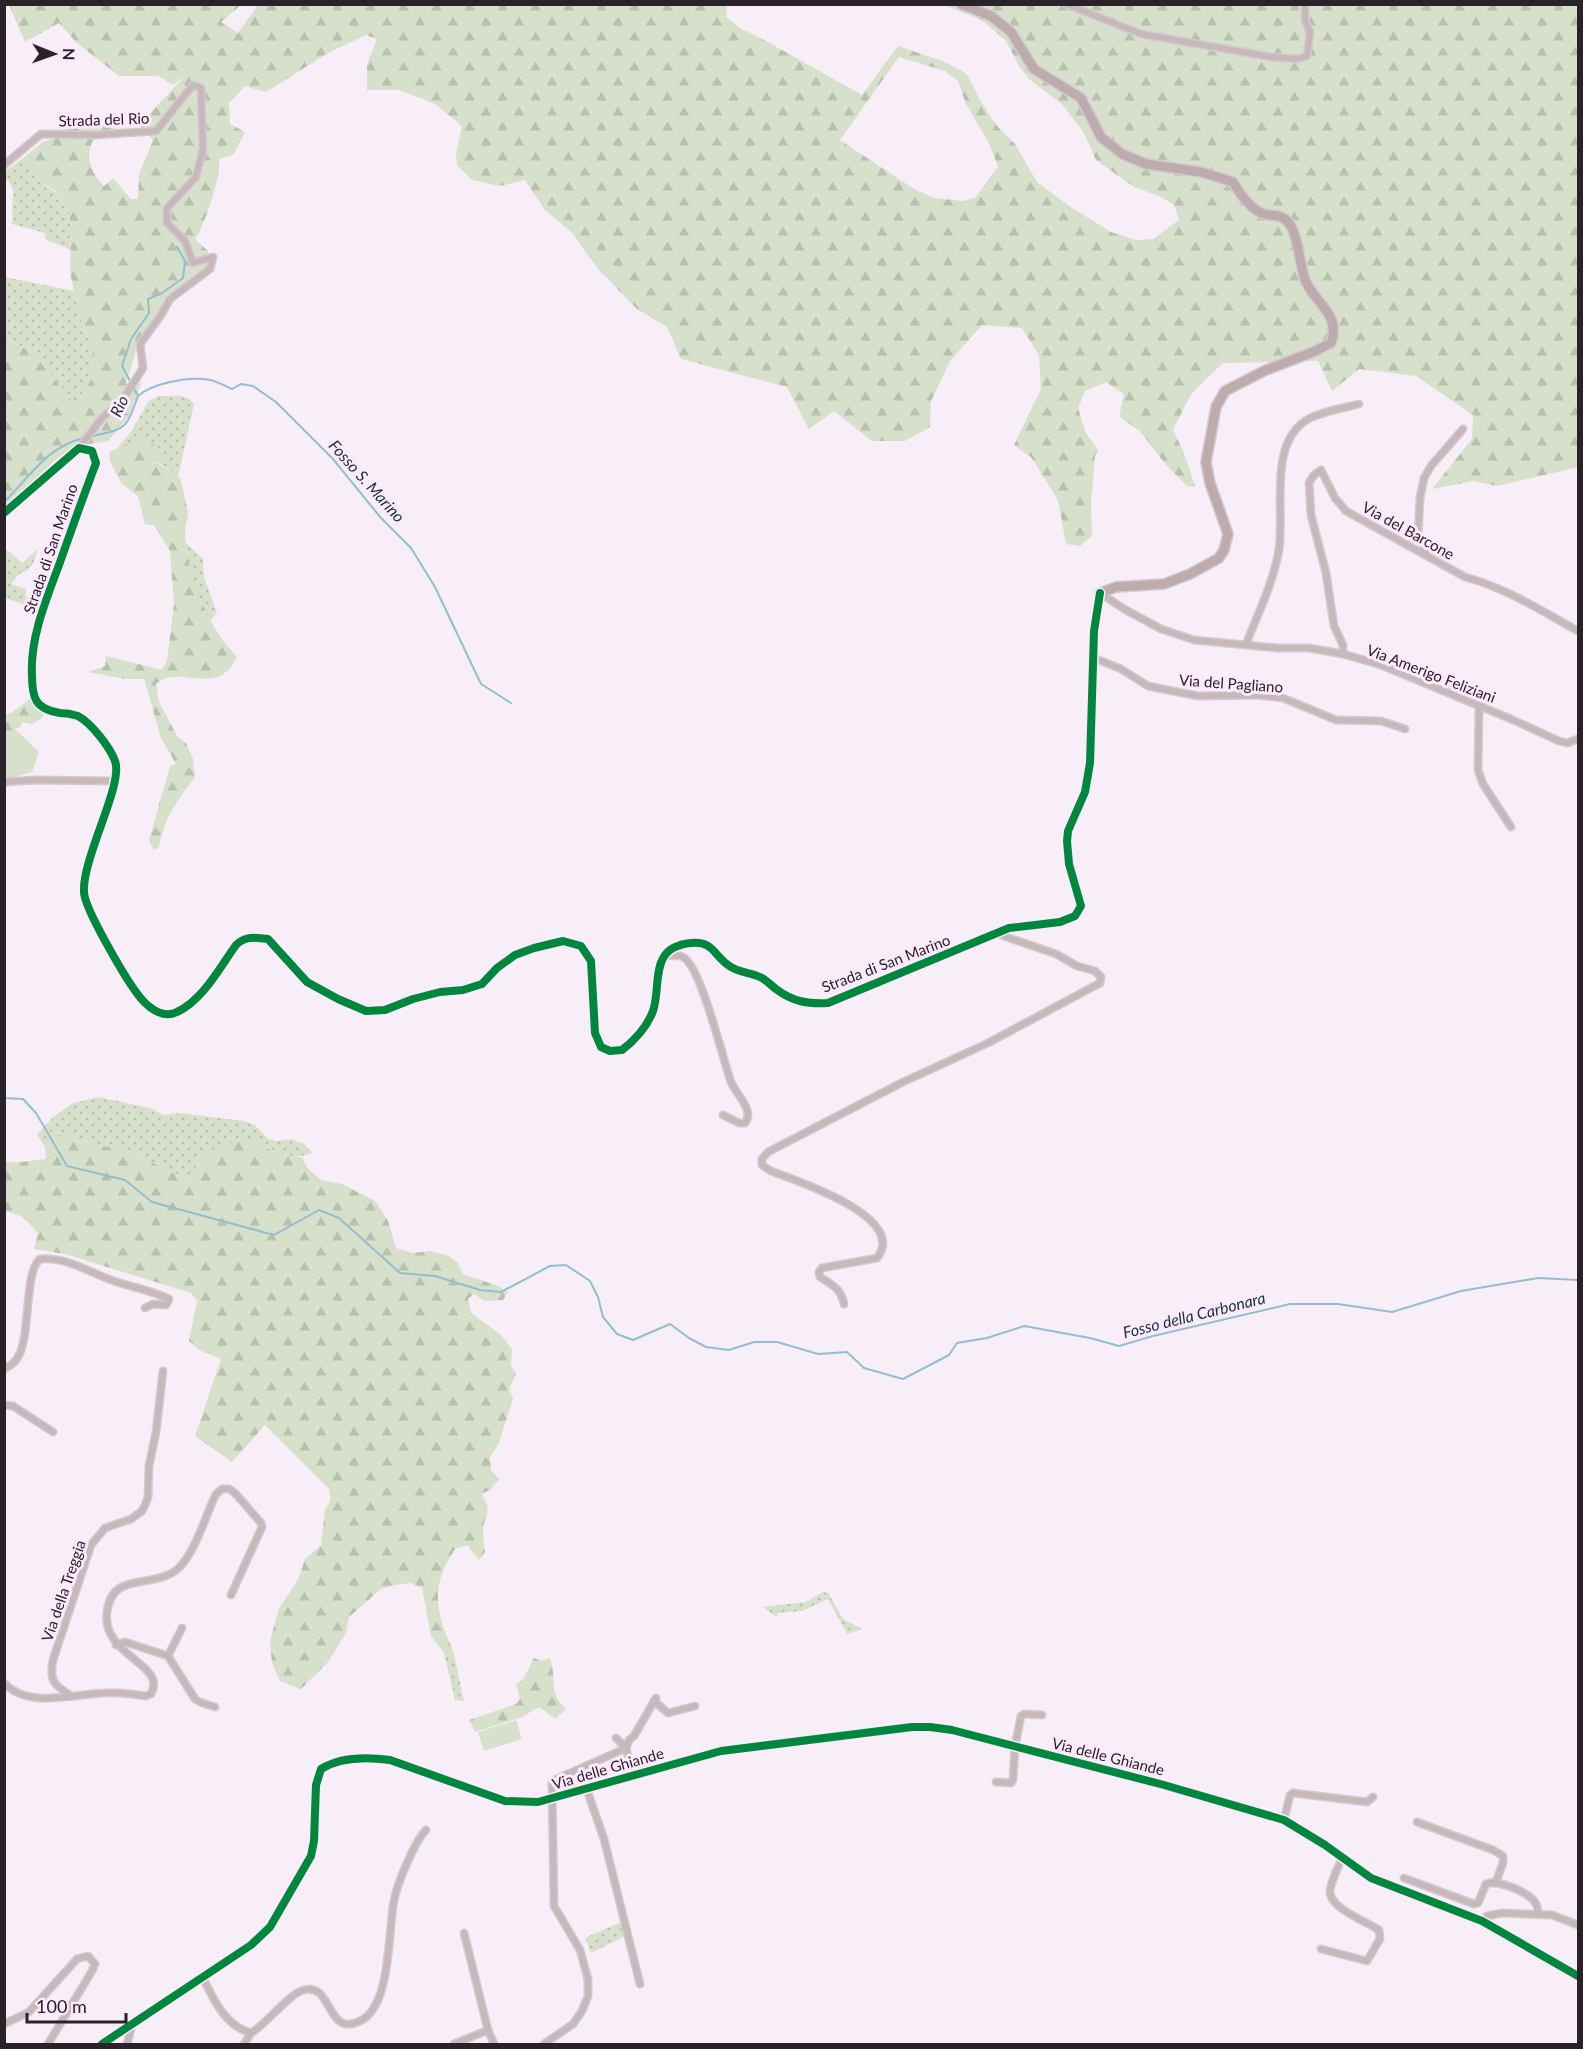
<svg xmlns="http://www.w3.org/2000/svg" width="1583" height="2049" font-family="Lato,sans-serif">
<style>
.grass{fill:url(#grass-dots)}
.forest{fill:url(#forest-firs);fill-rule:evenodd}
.garden{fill:#d6e0cb}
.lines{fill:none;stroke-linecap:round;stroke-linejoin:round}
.stream{stroke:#92bfcf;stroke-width:2}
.street-casing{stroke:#d2cad2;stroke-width:9}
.secondary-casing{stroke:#d2cad2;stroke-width:12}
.street{stroke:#c8b8b9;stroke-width:6}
.secondary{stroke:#beacad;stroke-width:9}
.cycleway-casing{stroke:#fde9fc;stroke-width:11}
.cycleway{stroke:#00873e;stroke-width:8}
.labels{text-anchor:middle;stroke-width:6;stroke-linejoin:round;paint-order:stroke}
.street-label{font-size:15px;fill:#292229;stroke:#fde9fc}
.water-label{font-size:16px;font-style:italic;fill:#12343c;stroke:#fde9fc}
</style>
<defs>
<pattern id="grass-dots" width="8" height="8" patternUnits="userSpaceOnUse" patternTransform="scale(1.5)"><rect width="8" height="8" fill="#d6e0cb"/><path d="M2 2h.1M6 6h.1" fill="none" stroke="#b8c0ae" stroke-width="1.8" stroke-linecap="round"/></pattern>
<pattern id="forest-firs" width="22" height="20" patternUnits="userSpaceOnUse" patternTransform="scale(1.5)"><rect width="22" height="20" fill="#d6e0cb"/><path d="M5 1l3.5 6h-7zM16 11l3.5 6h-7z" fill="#b8c0ae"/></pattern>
</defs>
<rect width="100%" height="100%" fill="#f8eef8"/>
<g class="grass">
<polygon points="22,159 39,181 55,192 69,212 71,231 70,249 46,240 45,233 12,224 13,190 8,180 5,179 4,172"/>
<polygon points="5,277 74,291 80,317 93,350 92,378 75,405 33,352 5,339"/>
<path d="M158,396C171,396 187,393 194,404L178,477L166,467L123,446L117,448L131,432L148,402Z"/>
<polygon points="185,542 203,559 204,577 217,613 210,621 194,586"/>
<path d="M5,548L22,563L38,549L33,564L27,571C19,572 15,578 11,584L26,589L25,596L34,602L31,609L23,604L5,598Z"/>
<path d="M99,1097L153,1109L163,1115L179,1113L244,1121L255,1125L267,1138L276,1141L291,1139L304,1144L312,1153C292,1161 274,1153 257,1141L191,1178L170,1172L132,1151L96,1145L68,1133L49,1138L45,1147L37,1135L52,1118L73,1103Z"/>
<polygon points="823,1592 828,1593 843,1619 862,1629 847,1634 828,1599 802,1611 778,1613 776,1617 763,1607 806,1602"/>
<polygon points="444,1653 454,1655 464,1701 455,1700"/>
<polygon points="621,1922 625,1936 591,1953 585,1938"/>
</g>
<g class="forest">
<path d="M9,5H241L221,22L238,33L258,5H727L726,17L740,28L757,36L862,95L898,46L942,61L966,73L983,105L998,127L1015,144L1037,182L1072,208L1111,232L1136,240L1153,239L1179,220L1174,205L1159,196L1134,187L1096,160L1084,133L1062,104L1030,80L1019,66L1006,41L982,20L944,5H1578V467L1497,486L1474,481L1432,489L1472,439L1473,415L1416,376L1359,369L1332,391L1318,361L1223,363L1191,394L1173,430L1184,453L1195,486L1188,487L1166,465L1140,431L1119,417L1124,394L1106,382L1085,391L1078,408L1086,433L1098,450L1095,456L1091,503L1092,536L1080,546L1066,544L1058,500L1031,457L1014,445L1041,389L1039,355L1022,328L982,325L950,361L931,401L930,427L905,441H872L834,411L809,429L787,387L681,359L667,327L637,309L599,270L572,233L545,210L525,180L500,186L472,180L457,165L456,154L462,126L435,104L400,90H367V64L377,39L366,35L328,53L266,92L245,86L229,103L230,124L245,132L233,155L219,159C222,173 205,225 195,239L208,251V265L193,280L172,295L158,312L139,340L126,384L141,383L130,415L108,441L78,446L56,459L5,510V339L33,352L75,405L92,378L93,350L80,317L70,273L71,231L69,212L54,190L39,181L22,159L43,142L58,137L61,124C79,114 104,114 118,130H103C100,134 93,140 91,145C85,159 94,177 104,186L113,178L131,199H138L139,175L153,140L139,125L185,76L173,85L158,76H119L77,43L59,23L25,42ZM899,57L945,71L958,81L966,104L989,143L998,167L975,198L963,201L934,198L914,189L840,140Z"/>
<path d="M138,439C150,441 156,445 164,453L160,460L155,463C163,466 178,472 181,481C182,485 188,510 188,513C188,521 184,527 185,535C189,581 206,623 237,657C218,699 179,663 156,684L159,702L177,736L186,743L193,759L195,777C177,801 165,817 159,847L154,850L149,840L170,766L176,764L161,738L144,679H125L88,672L105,666L106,656L162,670L167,661L174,604L170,551L155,526L145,524L138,496L122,484L111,464L109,452Z"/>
<polygon points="30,699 37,707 45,712 41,719 32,724 23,722 20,727 5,734 5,715 11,713"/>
<path d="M68,1133L96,1145L132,1151L170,1172L190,1178L202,1154L236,1141H257L270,1150L286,1155L302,1157L308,1169L321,1180L342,1184L375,1201L388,1221L396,1248L412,1253L430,1251L449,1256L458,1263L463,1274L498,1286L508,1292L503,1300L485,1301L474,1294L468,1299L471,1313L500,1334L512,1349L511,1365L516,1374L509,1388L513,1399L498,1445L490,1457L491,1470L499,1479L490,1490L481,1494C494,1513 484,1512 483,1531C483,1538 484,1545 485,1552L479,1560L467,1545L455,1549C437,1576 433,1597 444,1629C447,1638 452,1646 454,1655L444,1653L431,1636L422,1588L411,1583L395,1585L381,1589L349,1617L346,1633L328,1662L301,1689L280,1681L272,1663L270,1641L279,1608L298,1580L305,1559L321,1545L325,1510L330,1501V1490L265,1425L232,1462L195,1436L221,1359L199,1350L189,1341L197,1301L191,1293L65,1254L34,1249L38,1233L23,1217L5,1211V1162H21L46,1159L45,1147L48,1138Z"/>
<path d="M534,1658L542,1661L550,1658C557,1679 548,1693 566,1709L555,1719L539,1707L522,1717L475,1732L469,1720L516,1704L520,1699L516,1685L523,1679Z"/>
</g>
<g class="garden">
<polygon points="15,729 39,752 32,772 5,780 5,734"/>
<polygon points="516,1720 522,1739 484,1751 478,1732"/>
</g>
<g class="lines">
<g class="stream">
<path d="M138,396C153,383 184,378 204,379C213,379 223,385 232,389L241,384L253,386L263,393L276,402L333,459L381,518L411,548L435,587L481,684L511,703"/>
<path d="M89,437C126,428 125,432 138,396L122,366L131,339L149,313L148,299L162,293L183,278L185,261L177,247"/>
<path d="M4,502C31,476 46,447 84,438"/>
<polyline points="4,1098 23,1099 36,1113 67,1166 125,1180 152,1202 274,1235 319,1210 339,1218 400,1273 435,1276 480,1290 501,1292 550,1266 566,1265 590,1281 598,1297 603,1317 617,1334 633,1340 670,1324 689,1338 706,1347 729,1350 754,1342 777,1342 818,1354 847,1352 864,1368 903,1379 949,1355 957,1343 987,1338 1024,1326 1090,1338 1119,1346 1153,1336 1290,1304 1338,1304 1392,1312 1461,1291 1538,1278 1578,1280"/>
</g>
<g class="street-casing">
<g id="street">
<polyline points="1066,4 1141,34 1271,57 1297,59 1307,56 1310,32 1305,20 1305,4"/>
<polyline points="4,165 41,134 94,135 156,131 193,85 201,88 203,149 196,177 167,208 167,223 185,241 193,263 213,257 210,269 170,299 161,315 140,344 143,368 123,399 102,418 79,448"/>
<path d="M4,513L79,448L92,451L96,463C83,497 71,531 59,565C46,600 30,638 32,675C32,698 35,709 60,713C66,713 72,714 78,716C91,723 110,747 115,761C124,784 82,858 84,892C84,908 125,977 136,992C145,1005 161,1020 177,1012C203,1000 220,967 236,945C246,935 256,938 268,939L307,982L338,999L366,1011L385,1010L413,999L440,992L463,990L482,984L497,968L515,955L534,948L563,941L581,946L591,961L595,1033L601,1047L610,1051L622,1050C635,1040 647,1027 653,1011C662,984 648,947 691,943C713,941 713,954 728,965C737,973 752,972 762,978C767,981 772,986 776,989C793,1002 808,1004 828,1003L1009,928L1060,922L1075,916L1081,906L1069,864L1067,841L1068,831L1085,792L1090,763L1094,631L1100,593L1124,609L1161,629L1194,640L1278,648H1309L1343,654L1381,665L1511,719L1559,741L1567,743L1578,739"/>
<polyline points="1427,555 1418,536 1420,498 1424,478 1431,466 1463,429"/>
<path d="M1246,644C1258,614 1274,581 1279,549C1285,509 1267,440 1310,418C1325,411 1343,408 1359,404"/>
<path d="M1343,654V645L1334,626L1326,573L1311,515L1309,483L1314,475L1321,470L1335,498L1346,511L1465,577C1506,588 1542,611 1578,631"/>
<polyline points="1094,658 1121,669 1148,686 1198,696 1258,695 1283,698 1336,720 1381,721 1405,729"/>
<polyline points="1479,706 1478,770 1483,784 1511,827"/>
<polyline points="4,782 35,780 115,781"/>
<path d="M665,955C670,956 679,955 683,957C701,966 723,1060 731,1082C736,1094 755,1111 745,1123H739L723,1115"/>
<path d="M844,1304C841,1289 833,1285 820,1277L819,1272L822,1268L877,1258C909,1217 797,1181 771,1171L762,1165V1159L768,1152L901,1083L988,1043L1100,983L1101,977L1095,971L1077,966L1056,954L998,934"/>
<path d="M4,1369C8,1367 13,1364 16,1360C32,1340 23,1273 40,1259C64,1256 89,1272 111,1280C130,1287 151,1290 169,1299L166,1305L153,1304L145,1308"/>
<polyline points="4,1405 13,1406 53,1432"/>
<polyline points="116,1645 125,1642 168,1656 195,1699 200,1702 215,1707"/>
<polyline points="168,1656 182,1628"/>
<path d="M4,1683C28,1709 73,1694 104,1693C118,1692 132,1694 146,1696L151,1694C168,1664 101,1656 107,1612C112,1573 145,1588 172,1573C193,1562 205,1516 216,1494L222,1489H229L235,1493L261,1523L262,1527L231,1595"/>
<path d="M71,1696C54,1685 49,1681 53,1660L91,1545L105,1528L131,1519L142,1511L145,1505L148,1497L149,1466L156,1432L163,1371"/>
<polyline points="654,1701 668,1713 695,1706"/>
<polyline points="616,1738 626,1748 629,1740 634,1736 656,1698"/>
<polyline points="996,1782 1011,1783 1013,1780 1015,1746 1021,1716 1024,1714 1042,1715"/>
<polyline points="587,1790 604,1839 640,1984"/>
<polyline points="1284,1820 1290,1795 1293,1793 1367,1802 1373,1797"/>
<polyline points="1417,1822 1493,1850 1503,1856 1503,1863 1496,1882"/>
<path d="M1404,1878L1474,1904L1478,1903L1486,1884C1498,1879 1533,1893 1537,1906C1538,1909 1538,1912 1538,1915"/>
<polyline points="1482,1921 1487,1916 1502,1913 1552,1915 1578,1925"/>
<polyline points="464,1933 488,2030 494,2044"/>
<path d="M1321,1949L1367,1961L1380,1939L1379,1930C1366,1921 1328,1908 1330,1890C1332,1879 1338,1868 1342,1858"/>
<path d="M203,1978C214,2000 225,2026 251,2033C268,2023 288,1994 304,1990C333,1982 326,2038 360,2021C393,2005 387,1928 395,1896C399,1880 415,1841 426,1830"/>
<polyline points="4,2024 29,2012 77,1959 88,1956 95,1964 92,1971 48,2044"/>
<path d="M102,2044L251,1945L270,1927L311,1856L314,1841L316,1785L321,1769C340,1757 368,1757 390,1760L505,1801L538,1802L721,1751L912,1727H930L952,1730L1164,1785L1284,1820L1325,1845L1371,1878L1482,1921L1578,1976"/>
<polyline points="127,2044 132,2025"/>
<polyline points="244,2044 251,2033"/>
<polyline points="454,2044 488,2030"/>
<polyline points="544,2044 573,2024 582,2011 588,1996 588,1979 580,1950 554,1906 552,1781 626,1748 633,1776"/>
</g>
</g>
<g class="secondary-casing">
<path id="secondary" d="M961,4L991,16L1011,32L1034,69L1081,98L1101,137L1122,154L1146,164L1201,172L1233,182C1240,194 1249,207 1261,213C1269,217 1280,213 1287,221C1299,233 1299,266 1306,282C1317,305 1341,315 1331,343L1313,352L1266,370L1225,391L1216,407L1206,462L1210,483L1228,534L1224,550L1219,558L1190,574L1164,584L1116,587L1100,593"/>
</g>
<use href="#street" class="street"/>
<use href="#secondary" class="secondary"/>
<g class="cycleway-casing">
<g id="cycleway">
<path d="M4,513L79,448L92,451L96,463C83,497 71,531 59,565C46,600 30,638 32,675C32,698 35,709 60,713C66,713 72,714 78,716C91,723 110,747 115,761C124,784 82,858 84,892C84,908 125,977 136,992C145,1005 161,1020 177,1012C203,1000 220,967 236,945C246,935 256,938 268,939L307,982L338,999L366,1011L385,1010L413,999L440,992L463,990L482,984L497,968L515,955L534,948L563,941L581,946L591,961L595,1033L601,1047L610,1051L622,1050C635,1040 647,1027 653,1011C662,984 648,947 691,943C713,941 713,954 728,965C737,973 752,972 762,978C767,981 772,986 776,989C793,1002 808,1004 828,1003L1009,928L1060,922L1075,916L1081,906L1069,864L1067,841L1068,831L1085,792L1090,763L1094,631L1100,593"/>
<path d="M102,2044L251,1945L270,1927L311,1856L314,1841L316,1785L321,1769C340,1757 368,1757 390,1760L505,1801L538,1802L721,1751L912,1727H930L952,1730L1164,1785L1284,1820L1325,1845L1371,1878L1482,1921L1578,1976"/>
</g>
</g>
<use href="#cycleway" class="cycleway"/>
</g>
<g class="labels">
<g class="street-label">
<text transform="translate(104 120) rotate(-2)" y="5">Strada del Rio</text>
<text transform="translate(1408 531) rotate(29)" y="5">Via del Barcone</text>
<text transform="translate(51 549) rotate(-71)" y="5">Strada di San Marino</text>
<text transform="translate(1431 674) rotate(21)" y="5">Via Amerigo Feliziani</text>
<text transform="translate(1231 684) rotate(4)" y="5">Via del Pagliano</text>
<text transform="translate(886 964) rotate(-21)" y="5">Strada di San Marino</text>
<text transform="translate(64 1591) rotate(-71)" y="5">Via della Treggia</text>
<text transform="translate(1108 1757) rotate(14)" y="5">Via delle Ghiande</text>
<text transform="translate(608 1769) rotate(-16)" y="5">Via delle Ghiande</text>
</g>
<g class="water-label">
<text transform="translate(119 406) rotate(-65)" y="6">Rio</text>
<text transform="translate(367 481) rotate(48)" y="6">Fosso S. Marino</text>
<text transform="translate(1194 1315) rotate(-14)" y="6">Fosso della Carbonara</text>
</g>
</g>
<rect width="1583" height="2049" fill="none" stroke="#292229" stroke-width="12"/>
<g transform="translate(54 54) rotate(91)" stroke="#fde9fc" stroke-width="4.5" paint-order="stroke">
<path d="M0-4.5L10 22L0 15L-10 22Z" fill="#292229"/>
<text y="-9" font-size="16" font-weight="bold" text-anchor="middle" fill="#292229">N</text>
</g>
<path d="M27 2013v9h99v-9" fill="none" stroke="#292229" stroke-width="3"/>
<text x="36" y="2013" font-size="18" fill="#292229" stroke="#fde9fc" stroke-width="4.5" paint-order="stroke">100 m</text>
</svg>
